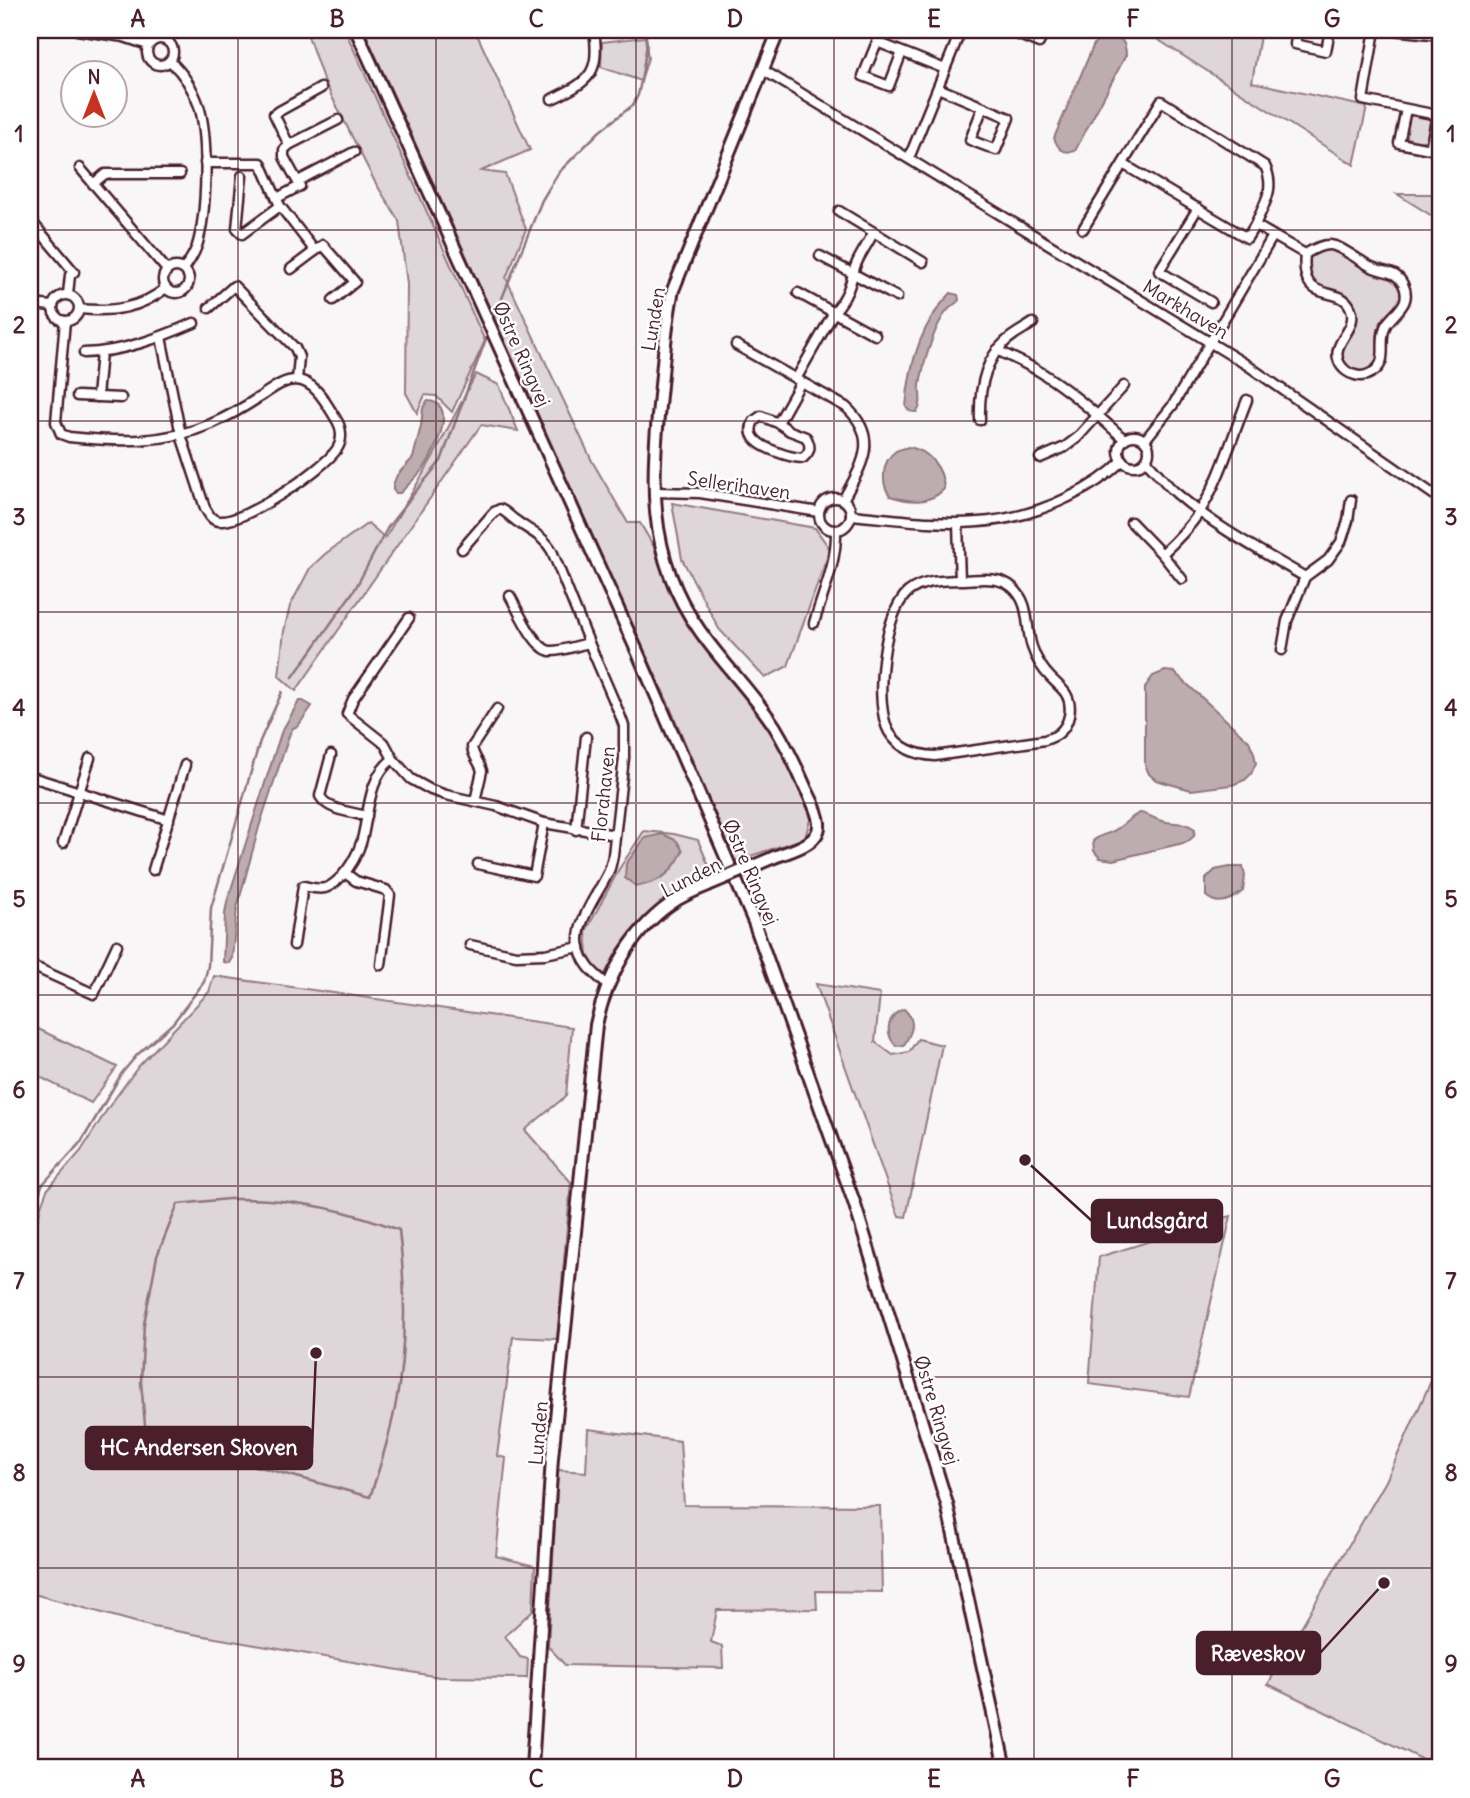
<svg xmlns="http://www.w3.org/2000/svg" width="1470" height="1798" font-family="Delius,sans-serif">
<style>
.green{fill:#ded6d9;stroke:#947a82;stroke-width:2}
.water{fill:#bdadb0;stroke:#8f747b;stroke-width:2}
.lines{fill:none;stroke-linecap:round;stroke-linejoin:round}
.stream{stroke:#8f747b;stroke-width:2.5}
.street-casing{stroke:#4a1f2b;stroke-width:13}
.secondary-casing{stroke:#4a1f2b;stroke-width:16}
.street{stroke:#fff;stroke-width:8}
.secondary{stroke:#fff;stroke-width:10}
.secondary-bridge-casing{stroke:#4a1f2b;stroke-width:16;stroke-linecap:butt}
.secondary-bridge{stroke:#fff;stroke-width:10}
.grid{fill:none;stroke:#4a1f2b;stroke-width:2;stroke-opacity:0.55}
.labels{text-anchor:middle;stroke-width:5;stroke-linejoin:round;paint-order:stroke}
.street-label{font-size:19px;fill:#4a1f2b;stroke:#fff}
.leader{fill:none;stroke:#4a1f2b;stroke-width:2.5}
.callout-dot{fill:#4a1f2b;stroke:#fff;stroke-width:2.5}
.callout{fill:#4a1f2b;stroke:#4a1f2b;stroke-width:2.5}
.callout-label{font-size:21px;text-anchor:middle;font-weight:bold;fill:#fff}
.neatline{fill:none;stroke:#4a1f2b;stroke-width:2.5}
.grid-label{font-size:23px;text-anchor:middle;font-weight:bold;fill:#4a1f2b}
</style>
<rect width="100%" height="100%" fill="#f8f6f7"/>
<filter id="ink" filterUnits="userSpaceOnUse"><feTurbulence type="fractalNoise" baseFrequency=".0143" numOctaves="2"/><feDisplacementMap in="SourceGraphic" scale="14" xChannelSelector="R" yChannelSelector="G"/><feConvolveMatrix kernelMatrix="1 2 1 2 8 2 1 2 1" color-interpolation-filters="sRGB"/></filter>
<g filter="url(#ink)">
<g class="green">
<polygon points="306,30 345,30 485,341 452,412 436,396 425,395 417,413 406,393 407,284 399,221 375,182 323,79"/>
<polygon points="364,30 475,30 530,150 481,171 505,174 526,229 506,278 592,461 628,523 640,523 654,547 669,591 690,627 773,730 811,816 805,838 735,861 669,705"/>
<polygon points="1143,30 1261,30 1252,82 1367,107 1354,165"/>
<polygon points="645,37 648,58 641,81 601,67 602,42"/>
<circle cx="1418" cy="128" r="14"/>
<polygon points="1397,194 1440,194 1440,221"/>
<path d="M1329,248L1338,251L1370,271L1391,277L1400,288L1401,302C1394,310 1385,318 1381,327C1377,337 1381,344 1380,354C1380,365 1370,373 1359,372C1353,371 1348,369 1345,364C1332,347 1356,337 1356,321C1355,315 1352,305 1349,300C1339,281 1309,298 1308,267C1308,261 1309,257 1314,253C1319,249 1324,249 1329,248Z"/>
<polygon points="476,374 499,385 518,431 481,425 296,691 279,676 284,631 290,606 310,568 325,554 368,523 385,538 433,457"/>
<polygon points="672,503 815,528 830,549 788,666 765,678 719,629 682,559"/>
<path d="M644,831L674,834L698,840L711,871C678,893 640,915 618,950C613,957 610,966 605,974L596,969L588,955L586,931L619,869Z"/>
<polygon points="214,976 572,1027 566,1096 525,1130 571,1182 557,1339 513,1337 497,1456 506,1458 496,1556 535,1566 533,1610 505,1636 520,1657 528,1659 527,1678 439,1677 153,1627 30,1593 30,1252 41,1206 47,1190 81,1151 108,1108 138,1067 209,992"/>
<polygon points="816,984 880,994 875,1042 893,1055 909,1052 918,1039 942,1045 906,1217 899,1216 896,1209"/>
<polygon points="30,1025 117,1067 91,1103 30,1072"/>
<polygon points="1231,1216 1189,1397 1089,1384 1099,1257"/>
<polygon points="1440,1361 1440,1768 1268,1684 1386,1481"/>
<polygon points="588,1429 680,1441 684,1505 880,1506 882,1592 816,1591 817,1609 717,1610 711,1642 722,1646 723,1668 565,1665 548,1646 558,1470 586,1472"/>
</g>
<g class="water">
<path d="M1105,35C1120,35 1126,41 1126,55L1075,151C1063,154 1058,149 1054,138L1094,44L1098,39Z"/>
<path d="M951,293L958,295L959,300C957,303 954,304 951,307C935,320 923,365 920,385C919,394 923,404 917,412C912,412 909,412 906,407C909,365 920,324 951,293Z"/>
<path d="M427,401C459,401 435,451 426,465C419,475 409,484 400,493H396L393,490V485L397,475L413,458L421,426L423,408Z"/>
<path d="M908,447C929,450 943,468 944,489C929,505 909,502 890,496C881,484 881,461 896,451C898,450 905,448 908,447Z"/>
<polygon points="1165,671 1174,672 1249,741 1254,753 1256,763 1251,774 1245,780 1232,785 1191,790 1156,780 1149,774 1145,765 1145,687 1153,676"/>
<polygon points="299,701 303,701 312,706 298,726 293,728 290,733 259,827 237,908 232,958 229,963 223,962 225,914 227,902 281,733"/>
<path d="M1140,813C1148,814 1154,819 1162,821C1175,825 1182,820 1195,829L1194,836L1187,842L1113,860L1100,858L1094,851L1093,841C1099,835 1102,836 1109,833C1121,829 1128,818 1140,813Z"/>
<path d="M663,834L677,841L683,851C672,873 661,883 636,886L625,878L626,864L645,838Z"/>
<path d="M1230,867H1243L1245,876L1243,891C1231,901 1218,907 1206,896V879L1215,870Z"/>
<path d="M904,1009C917,1021 912,1032 904,1045L896,1046C884,1033 887,1015 904,1009Z"/>
</g>
<g class="lines">
<g class="stream">
<polyline points="494,318 542,200 559,172 600,131 633,105 638,95 641,81 647,44 645,30"/>
<polyline points="293,677 355,589 388,527 416,491 441,461 487,336"/>
<path d="M228,1199C288,1198 344,1208 399,1230C406,1290 407,1349 395,1408C389,1438 380,1467 370,1497L260,1467L147,1446L141,1382L144,1324L157,1256L178,1204Z"/>
<polyline points="30,1225 42,1185 82,1141 122,1073 137,1055 173,1023 204,982 208,966 211,908 260,741 282,692"/>
</g>
<g class="street-casing">
<g id="street">
<polyline points="77,30 124,37 148,45"/>
<polyline points="1007,30 1039,43 1045,30"/>
<polyline points="1298,30 1295,44 1326,51 1330,30"/>
<polyline points="1375,30 1363,100 1437,115 1430,149 1399,143 1406,109"/>
<polyline points="1393,30 1440,35"/>
<circle cx="160" cy="52" r="13"/>
<polyline points="167,40 174,30"/>
<polyline points="902,52 889,86 863,76 877,42 945,69"/>
<path d="M170,61C184,74 193,88 199,106C209,138 207,214 197,246C194,254 189,262 184,269"/>
<polyline points="763,70 1247,365 1440,499"/>
<polyline points="938,88 1009,118 996,150 970,140 983,107"/>
<path d="M552,99C590,81 600,74 594,30"/>
<polyline points="289,145 274,114 321,88"/>
<polyline points="909,158 961,30"/>
<polyline points="205,163 261,163 280,206 315,251"/>
<polyline points="1123,164 1247,238 1255,225"/>
<polyline points="80,168 167,270"/>
<polyline points="242,176 237,229 242,234 280,206"/>
<polyline points="298,181 354,152"/>
<polyline points="93,184 105,174 180,174"/>
<polyline points="277,198 300,186 284,157 284,150 289,145 338,120"/>
<polyline points="1198,208 1159,271 1211,302"/>
<polyline points="839,211 923,262"/>
<polyline points="32,222 74,272 70,275 68,294"/>
<path d="M1083,229L1161,101L1265,166C1276,189 1264,204 1255,225L1305,254C1330,239 1334,244 1358,259C1362,261 1367,265 1372,267C1383,273 1396,270 1403,284C1413,304 1394,312 1386,325C1377,341 1391,363 1371,373C1366,376 1361,377 1355,375C1349,374 1342,369 1339,362C1331,343 1355,332 1352,313C1346,280 1299,311 1305,254"/>
<polyline points="820,256 897,297"/>
<circle cx="176" cy="280" r="13"/>
<polyline points="291,269 323,245 355,282 333,300"/>
<polyline points="798,293 875,335"/>
<circle cx="66" cy="308" r="13"/>
<polyline points="30,304 53,306"/>
<polyline points="209,308 234,286 295,348 299,357 297,380"/>
<path d="M80,309C112,312 140,309 166,288"/>
<path d="M65,321L56,422L61,434L69,437C118,442 164,444 211,424C227,417 243,408 258,398C270,391 281,380 296,380C316,381 327,405 336,419C342,428 343,440 337,449C323,470 244,523 220,521C211,521 209,514 205,508L181,435L161,337"/>
<path d="M736,345L846,407C881,439 861,466 843,500"/>
<path d="M997,350C1012,358 1027,364 1042,373C1072,392 1098,415 1124,439"/>
<path d="M84,353C122,352 159,338 194,323"/>
<path d="M796,379L834,312C847,297 850,286 855,267C859,256 868,244 873,233"/>
<polyline points="77,396 121,398"/>
<polyline points="97,397 101,352"/>
<path d="M980,420C979,392 983,362 1005,342C1013,334 1024,329 1033,323"/>
<path d="M778,423L790,431L806,437C811,446 811,451 803,458C790,458 761,448 754,438C750,432 751,426 754,421L761,416L778,423L801,382"/>
<circle cx="1134" cy="451" r="15"/>
<polyline points="1145,440 1173,405 1273,236"/>
<polyline points="1040,458 1065,447 1077,438 1124,386"/>
<path d="M1146,461C1157,471 1165,484 1176,493C1215,527 1261,551 1305,577"/>
<polyline points="654,492 700,493 819,512"/>
<circle cx="835" cy="514" r="16"/>
<path d="M851,515C931,522 993,535 1069,497C1088,488 1107,476 1122,461"/>
<polyline points="1131,522 1162,554 1182,579"/>
<path d="M958,524L960,580C942,581 923,580 908,592C883,614 873,704 889,732C899,748 916,755 935,756L1045,740C1049,738 1055,737 1059,733C1070,724 1073,706 1066,694C1062,688 1056,683 1051,678C1042,669 1036,659 1032,647C1025,626 1031,603 1012,587C998,575 977,580 960,580"/>
<path d="M462,549L494,512L500,509C507,512 509,516 515,520C528,530 544,536 552,551L589,643L620,715L624,726V758L613,855C612,860 611,866 609,871C596,900 563,933 588,966C593,973 601,979 607,985"/>
<path d="M1162,554C1176,541 1188,529 1199,513C1219,482 1233,435 1247,400"/>
<path d="M510,596C518,610 534,648 550,651C559,652 579,645 589,643"/>
<polyline points="409,618 353,699 347,714 385,744 393,759 411,779 431,790 446,795 496,806 544,823 615,835"/>
<path d="M814,623C823,593 837,562 836,530"/>
<polyline points="1282,650 1287,621 1305,577 1328,560 1341,542 1348,521 1351,500"/>
<path d="M331,755L320,796C328,811 351,812 367,816"/>
<polyline points="30,779 35,778 169,820"/>
<path d="M475,801L482,771C480,762 473,757 472,747L497,709"/>
<polyline points="576,830 586,737"/>
<polyline points="63,843 90,758"/>
<polyline points="478,864 534,876 544,823"/>
<polyline points="153,870 185,765"/>
<polyline points="345,873 356,881 386,890 390,895 381,965"/>
<polyline points="30,907 31,905"/>
<path d="M294,945L303,886C309,887 318,890 325,888C330,887 338,880 342,876C350,867 357,855 361,843C369,817 367,777 393,759"/>
<polyline points="470,945 516,955 545,954 580,947"/>
<polyline points="30,965 94,994 117,945"/>
</g>
</g>
<g class="secondary-casing">
<g id="secondary">
<polyline points="356,30 637,651 754,922 854,1202 947,1504 1005,1768"/>
<path d="M772,858C788,851 821,845 819,823C818,811 811,799 806,789C797,768 787,747 775,727C753,693 723,664 700,631C644,553 652,475 661,385C664,354 666,322 673,290L779,30"/>
<path d="M532,1768L552,1458L596,1025C607,975 634,926 678,899C688,893 698,889 708,885"/>
</g>
</g>
<use href="#street" class="street"/>
<use href="#secondary" class="secondary"/>
<g class="secondary-bridge-casing">
<polyline id="secondary-bridge" points="708,885 772,858"/>
</g>
<use href="#secondary-bridge" class="secondary-bridge"/>
</g>
</g>
<path class="grid" d="M238,30V1768M436,30V1768M636,30V1768M834,30V1768M1034,30V1768M1232,30V1768M30,230H1440M30,421H1440M30,612H1440M30,803H1440M30,995H1440M30,1186H1440M30,1377H1440M30,1568H1440"/>
<g class="labels">
<g class="street-label">
<text transform="translate(1186 309) rotate(31)" y="7">Markhaven</text>
<text transform="translate(653 319) rotate(-81)" y="7">Lunden</text>
<text transform="translate(522 354) rotate(66)" y="7">Østre Ringvej</text>
<text transform="translate(739 485) rotate(8)" y="7">Sellerihaven</text>
<text transform="translate(603 794) rotate(-84)" y="7">Florahaven</text>
<text transform="translate(751 872) rotate(67)" y="7">Østre Ringvej</text>
<text transform="translate(691 877) rotate(-27)" y="7">Lunden</text>
<text transform="translate(937 1410) rotate(73)" y="7">Østre Ringvej</text>
<text transform="translate(538 1433) rotate(-85)" y="7">Lunden</text>
</g>
</g>
<path class="leader" d="M1025 1160L1092 1221M316 1353L312 1448M1384 1583L1320 1653"/>
<g class="callout-dot">
<circle cx="1025" cy="1160" r="7"/>
<circle cx="316" cy="1353" r="7"/>
<circle cx="1384" cy="1583" r="7"/>
</g>
<g class="callout">
<rect x="1092" y="1200" width="130" height="42" rx="7"/>
<rect x="86" y="1427" width="226" height="42" rx="7"/>
<rect x="1197" y="1632" width="123" height="42" rx="7"/>
</g>
<g class="callout-label">
<text x="1157" y="1228">Lundsgård</text>
<text x="199" y="1455">HC Andersen Skoven</text>
<text x="1258" y="1661">Ræveskov</text>
</g>
<rect width="1470" height="1798" fill="none" stroke="#fff" stroke-width="77"/>
<g transform="translate(94 94)"><circle r="33" fill="#ffffff" stroke="#b7a5aa" stroke-width="2"/>
<path d="M0-5L12 26L0 18L-12 26Z" fill="#c8321e"/>
<text y="-10" font-size="19" font-weight="bold" text-anchor="middle" fill="#4a1f2b">N</text>
</g>
<rect x="38" y="38" width="1394" height="1721" class="neatline"/>
<g class="grid-label">
<text x="138" y="27">A</text>
<text x="337" y="27">B</text>
<text x="536" y="27">C</text>
<text x="735" y="27">D</text>
<text x="934" y="27">E</text>
<text x="1133" y="27">F</text>
<text x="1332" y="27">G</text>
<text x="19" y="142">1</text>
<text x="1451" y="142">1</text>
<text x="19" y="333">2</text>
<text x="1451" y="333">2</text>
<text x="19" y="525">3</text>
<text x="1451" y="525">3</text>
<text x="19" y="716">4</text>
<text x="1451" y="716">4</text>
<text x="19" y="907">5</text>
<text x="1451" y="907">5</text>
<text x="19" y="1098">6</text>
<text x="1451" y="1098">6</text>
<text x="19" y="1289">7</text>
<text x="1451" y="1289">7</text>
<text x="19" y="1481">8</text>
<text x="1451" y="1481">8</text>
<text x="19" y="1672">9</text>
<text x="1451" y="1672">9</text>
<text x="138" y="1787">A</text>
<text x="337" y="1787">B</text>
<text x="536" y="1787">C</text>
<text x="735" y="1787">D</text>
<text x="934" y="1787">E</text>
<text x="1133" y="1787">F</text>
<text x="1332" y="1787">G</text>
</g>
</svg>
